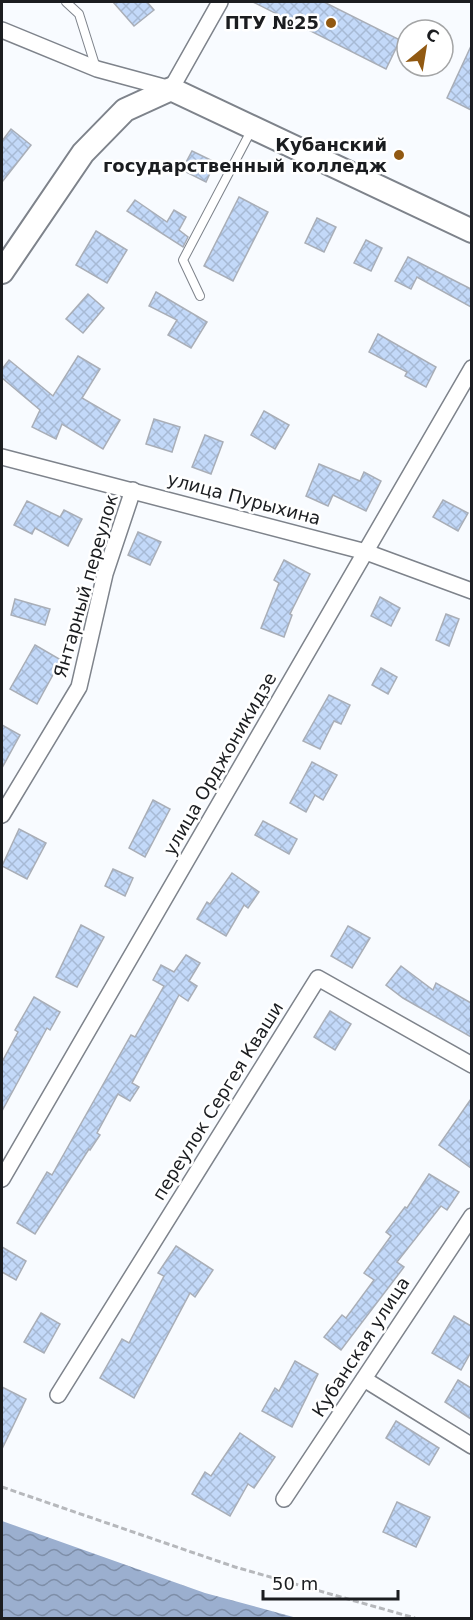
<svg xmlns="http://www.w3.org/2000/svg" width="473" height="1620" font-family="'DejaVu Sans',sans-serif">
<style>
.water{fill:url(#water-waves)}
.building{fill:url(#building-cross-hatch);stroke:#a9aeb7;stroke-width:1.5}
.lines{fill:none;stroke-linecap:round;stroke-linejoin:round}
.lane-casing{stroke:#7e838b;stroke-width:10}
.street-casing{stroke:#7e838b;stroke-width:18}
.secondary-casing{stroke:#7e838b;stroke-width:26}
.path{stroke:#b6b8bc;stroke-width:3;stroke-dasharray:6 3;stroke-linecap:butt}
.lane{stroke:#fff;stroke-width:8}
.street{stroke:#fff;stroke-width:15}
.secondary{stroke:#fff;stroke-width:22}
.poi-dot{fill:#915912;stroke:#fff;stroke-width:2}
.labels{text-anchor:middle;stroke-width:5;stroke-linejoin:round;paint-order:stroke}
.poi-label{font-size:18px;font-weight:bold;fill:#1b1d20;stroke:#fff;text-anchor:end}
.street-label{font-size:18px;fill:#1b1d20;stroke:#fff}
</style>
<defs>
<pattern id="water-waves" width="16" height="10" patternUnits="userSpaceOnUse" patternTransform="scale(1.5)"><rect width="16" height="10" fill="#9bafcf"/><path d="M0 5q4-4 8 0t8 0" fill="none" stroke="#7e8ea8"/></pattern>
<pattern id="building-cross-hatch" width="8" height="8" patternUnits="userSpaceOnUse" patternTransform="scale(1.5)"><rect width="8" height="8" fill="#c3d9f9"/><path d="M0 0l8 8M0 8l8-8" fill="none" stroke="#a7bad5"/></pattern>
</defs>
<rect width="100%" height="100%" fill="#f8fbff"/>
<polygon class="water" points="2,1521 205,1593 297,1618 2,1618"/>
<g class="building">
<polygon points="113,2 147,2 154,10 134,26"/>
<polygon points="253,2 324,2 400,40 386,69"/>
<polygon points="471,46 471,110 447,98"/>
<polygon points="11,129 31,145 2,182 2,141"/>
<polygon points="192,151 215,162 206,182 182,170"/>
<polygon points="239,197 268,212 233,281 204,266"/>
<polygon points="135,200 167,222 174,210 186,217 179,230 188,237 183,247 127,211"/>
<polygon points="317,218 336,227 324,252 305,243"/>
<polygon points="96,231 127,250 107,283 76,265"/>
<polygon points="366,240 382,248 371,271 354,263"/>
<polygon points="408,257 471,289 471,307 417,277 411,289 395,281"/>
<polygon points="156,292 207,322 191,348 168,335 177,320 149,306"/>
<polygon points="88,294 104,308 83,333 66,319"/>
<polygon points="378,334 436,367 426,387 405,376 407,372 369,352"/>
<polygon points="78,356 100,369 82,398 120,420 103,449 62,424 56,439 32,427 40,410 2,378 2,369 9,360 53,396"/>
<polygon points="264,411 289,425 275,449 251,435"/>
<polygon points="154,419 180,427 172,452 146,444"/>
<polygon points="205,435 223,442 211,474 192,467"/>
<polygon points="319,464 360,481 364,472 381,481 366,511 333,495 328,506 306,496"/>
<polygon points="443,500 468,513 458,531 433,517"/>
<polygon points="27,501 60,517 64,510 82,519 68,546 35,528 32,534 14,525"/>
<polygon points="138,532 161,542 150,565 128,555"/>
<polygon points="284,560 310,574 290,614 292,615 284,637 261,628 279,583 274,580"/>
<polygon points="380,597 400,608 391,626 371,616"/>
<polygon points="15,599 50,609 45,625 11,615"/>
<polygon points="446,614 459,619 449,646 436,640"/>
<polygon points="35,645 61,660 37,704 10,689"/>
<polygon points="381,668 397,677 388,694 372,685"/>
<polygon points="329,695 350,705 341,724 334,721 320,749 303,741"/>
<polygon points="2,725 20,735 2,768"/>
<polygon points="312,762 337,775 323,800 315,795 306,812 290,803"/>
<polygon points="153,800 170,809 145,857 129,848"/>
<polygon points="263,821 297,839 289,854 255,835"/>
<polygon points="19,829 46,843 27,879 2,866"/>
<polygon points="113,869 133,878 125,896 105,886"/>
<polygon points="232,873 259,892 248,908 244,905 226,936 197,919 207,902 210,904"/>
<polygon points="81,925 104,937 77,987 56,977"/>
<polygon points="348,926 370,938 352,968 331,956"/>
<polygon points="186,955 200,963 189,981 197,986 188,1001 179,995 132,1083 139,1087 130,1101 118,1094 97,1133 100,1135 90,1150 89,1149 35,1234 17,1223 47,1172 52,1175 131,1035 135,1037 164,986 153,980 161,965 174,972"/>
<polygon points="401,966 433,990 436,983 471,1003 471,1037 403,998 386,985"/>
<polygon points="34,997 60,1012 50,1030 47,1028 2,1111 2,1062 18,1032 15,1030"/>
<polygon points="330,1011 351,1024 335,1050 314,1037"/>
<polygon points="471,1099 471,1168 439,1145"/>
<polygon points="429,1174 459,1192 447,1210 441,1206 397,1262 404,1267 341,1350 324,1337 342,1315 346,1318 374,1280 364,1273 391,1236 386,1232 405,1207 407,1208"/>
<polygon points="176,1246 213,1270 195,1297 190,1293 134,1398 100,1378 122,1339 129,1343 164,1276 158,1273"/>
<polygon points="2,1247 26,1261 16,1280 2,1272"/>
<polygon points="41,1313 60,1324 44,1353 24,1342"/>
<polygon points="454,1316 471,1326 471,1352 461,1370 432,1353"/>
<polygon points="295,1361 318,1374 292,1427 262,1411 275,1388 279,1391"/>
<polygon points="458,1380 471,1388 471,1419 445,1402"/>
<polygon points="2,1387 26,1399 2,1449"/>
<polygon points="396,1421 439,1448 429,1465 386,1438"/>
<polygon points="240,1433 275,1457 254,1488 248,1484 230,1516 192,1494 205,1472 211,1476"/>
<polygon points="397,1502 430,1517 416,1547 383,1532"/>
</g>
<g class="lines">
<g class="lane-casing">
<g id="lane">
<polyline points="66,2 79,14 96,68"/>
<polyline points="200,296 183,260 252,129"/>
</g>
</g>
<g class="street-casing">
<g id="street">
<polyline points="2,30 97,69 171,89 220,2"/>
<polyline points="2,457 366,552 472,591"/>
<polyline points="2,815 79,687 105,574 133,490"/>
<polyline points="2,1179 472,368"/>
<polyline points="364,1379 472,1446"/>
<polyline points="58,1395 318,978 472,1065"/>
<polyline points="284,1499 472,1216"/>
</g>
</g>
<g class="secondary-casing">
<polyline id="secondary" points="2,272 83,153 125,110 171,89 472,231"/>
</g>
<polyline class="path" points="2,1487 235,1567 415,1618"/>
<use href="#lane" class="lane"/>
<use href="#street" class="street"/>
<use href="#secondary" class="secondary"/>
</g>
<g class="poi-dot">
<circle cx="331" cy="23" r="6"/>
<circle cx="399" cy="155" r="6"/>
</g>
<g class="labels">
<g class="poi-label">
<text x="319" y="29">ПТУ №25</text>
<text x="387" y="151">Кубанский<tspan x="387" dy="21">государственный колледж</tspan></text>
</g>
<g class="street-label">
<text transform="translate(244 499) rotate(15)" y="6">улица Пурыхина</text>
<text transform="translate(86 586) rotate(-74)" y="6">Янтарный переулок</text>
<text transform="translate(220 764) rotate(-60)" y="6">улица Орджоникидзе</text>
<text transform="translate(218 1101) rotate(-58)" y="6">переулок Сергея Кваши</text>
<text transform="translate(361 1347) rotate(-57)" y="6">Кубанская улица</text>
</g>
</g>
<rect width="473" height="1620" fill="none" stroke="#1b1d20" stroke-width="6"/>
<g transform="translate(425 48) rotate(30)"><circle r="28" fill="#ffffff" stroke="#a4a5a6" stroke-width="1.5"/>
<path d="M0-4.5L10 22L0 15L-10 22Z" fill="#915912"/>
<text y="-9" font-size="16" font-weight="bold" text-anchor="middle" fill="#1b1d20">С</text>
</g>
<path d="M263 1590v9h135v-9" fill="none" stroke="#1b1d20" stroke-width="3"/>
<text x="272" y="1590" font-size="18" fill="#1b1d20" stroke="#ffffff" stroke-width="4.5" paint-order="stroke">50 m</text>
</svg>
